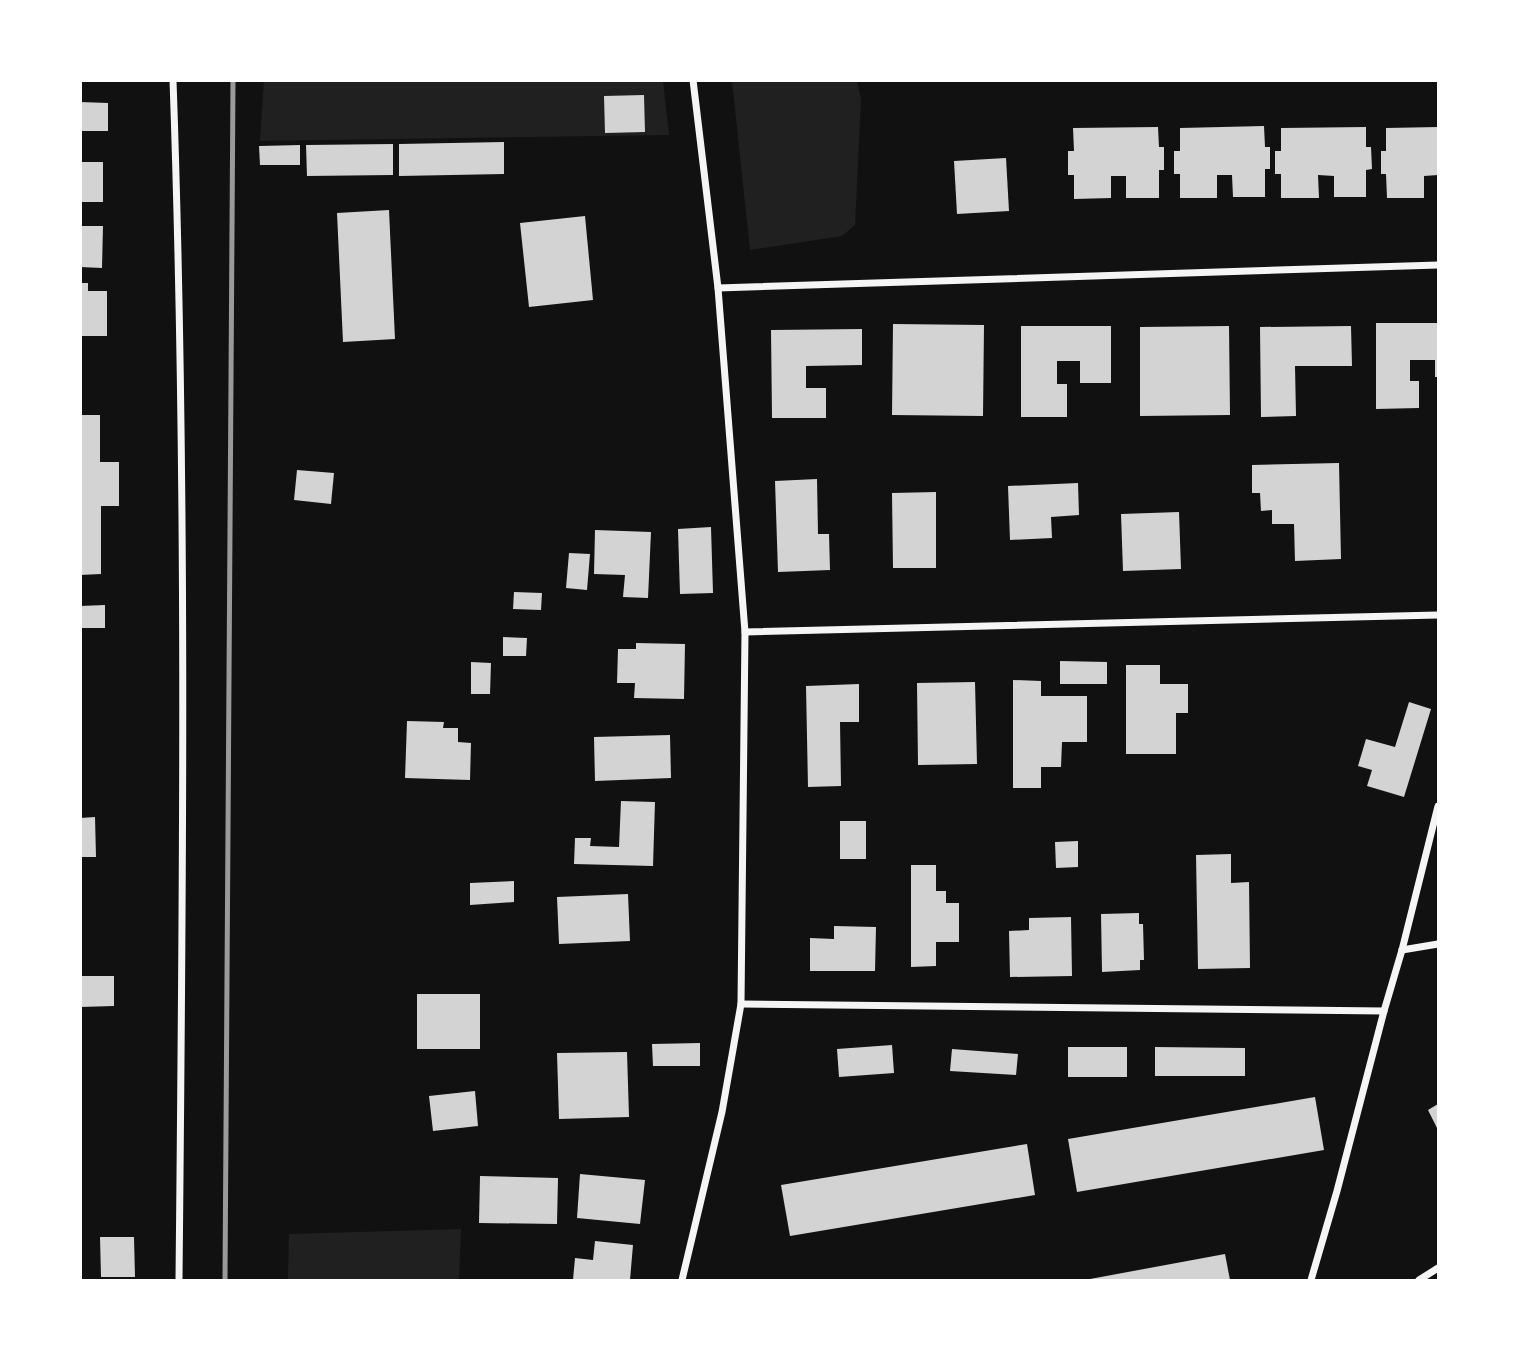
<svg xmlns="http://www.w3.org/2000/svg" width="1519" height="1361" font-family="Quicksand,sans-serif">
<style>
.green{fill:#202020}
.building{fill:#d3d3d3}
.lines{fill:none;stroke-linecap:round;stroke-linejoin:round}
.minor{stroke:#f5f5f5;stroke-width:7}
.rail{stroke:#9a9a9a;stroke-width:5}
</style>
<rect width="100%" height="100%" fill="#111"/>
<g class="green">
<polygon points="264,80 663,81 669,135 260,141"/>
<polygon points="732,81 857,81 861,99 855,225 842,236 750,250"/>
<polygon points="461,1229 459,1280 288,1280 289,1234"/>
</g>
<g class="building">
<polygon points="644,95 645,132 605,133 604,96"/>
<polygon points="80,102 108,103 108,131 80,131"/>
<polygon points="1264,126 1265,147 1270,147 1270,169 1265,169 1265,197 1233,197 1232,175 1217,175 1217,198 1180,198 1180,174 1174,174 1174,151 1180,151 1180,128"/>
<polygon points="1158,127 1159,147 1164,147 1164,170 1159,170 1159,198 1126,198 1126,176 1111,176 1111,198 1074,199 1074,175 1068,175 1068,151 1074,151 1073,128"/>
<polygon points="1366,127 1366,147 1371,147 1372,169 1366,170 1366,197 1334,197 1334,176 1318,175 1319,198 1281,198 1281,174 1275,174 1275,151 1281,151 1281,128"/>
<polygon points="1438,127 1438,175 1424,176 1424,198 1387,198 1386,174 1381,174 1381,151 1386,151 1386,128"/>
<polygon points="504,142 504,174 399,176 399,144"/>
<polygon points="393,144 393,175 307,176 306,145"/>
<polygon points="300,145 300,165 260,165 259,146"/>
<polygon points="1006,158 1009,211 957,214 954,161"/>
<polygon points="81,162 103,162 103,202 80,202"/>
<polygon points="389,210 395,339 343,342 337,213"/>
<polygon points="585,216 593,300 529,307 520,223"/>
<polygon points="80,226 103,226 102,268 80,267"/>
<polygon points="80,283 88,283 88,291 107,291 107,336 80,336"/>
<polygon points="1376,323 1438,323 1438,377 1435,377 1435,360 1410,360 1410,381 1419,381 1419,408 1376,409"/>
<polygon points="893,324 984,325 983,416 892,415"/>
<polygon points="1021,326 1111,326 1111,383 1080,383 1080,361 1057,361 1057,384 1067,384 1067,417 1021,417"/>
<polygon points="1229,326 1230,415 1140,416 1140,327"/>
<polygon points="1351,326 1352,366 1295,366 1296,416 1261,417 1260,327"/>
<polygon points="862,329 862,365 806,366 806,388 826,388 826,418 772,418 771,330"/>
<polygon points="80,415 100,415 100,462 119,462 119,506 101,506 101,574 80,575"/>
<polygon points="1339,463 1341,559 1295,561 1294,524 1272,524 1272,510 1261,511 1260,493 1252,493 1252,465"/>
<polygon points="297,470 334,473 331,504 294,500"/>
<polygon points="817,479 818,534 829,534 830,570 778,572 775,481"/>
<polygon points="1078,483 1079,515 1051,517 1052,538 1010,540 1008,486"/>
<polygon points="936,492 936,568 893,568 892,493"/>
<polygon points="1179,512 1181,569 1123,571 1121,514"/>
<polygon points="711,527 713,593 680,594 678,529"/>
<polygon points="595,530 651,532 648,598 623,597 625,575 594,574"/>
<polygon points="569,553 590,554 587,590 566,588"/>
<polygon points="514,592 542,593 541,610 513,609"/>
<polygon points="105,605 105,628 80,628 80,606"/>
<polygon points="503,637 527,638 526,656 503,656"/>
<polygon points="636,643 685,644 684,699 634,698 635,683 617,683 618,649 636,649"/>
<polygon points="1060,661 1107,662 1107,684 1060,684"/>
<polygon points="471,662 491,663 490,694 471,694"/>
<polygon points="1126,665 1160,665 1160,684 1188,684 1188,713 1176,713 1176,754 1126,754"/>
<polygon points="1013,680 1041,681 1041,696 1087,696 1087,742 1062,742 1061,767 1041,767 1041,788 1013,788"/>
<polygon points="975,682 977,764 918,765 917,683"/>
<polygon points="859,684 859,722 840,722 841,786 808,787 806,686"/>
<polygon points="1409,702 1431,709 1404,797 1367,786 1372,770 1358,766 1366,739 1395,747"/>
<polygon points="407,721 444,722 443,728 458,728 458,742 471,743 470,780 405,778"/>
<polygon points="670,735 671,778 595,781 594,737"/>
<polygon points="621,801 655,802 653,866 574,864 575,838 591,838 590,846 619,847"/>
<polygon points="95,817 96,857 80,857 80,818"/>
<rect x="840" y="821" width="26" height="38"/>
<polygon points="1078,841 1078,867 1056,868 1055,842"/>
<polygon points="1231,854 1231,883 1249,882 1250,968 1198,969 1196,855"/>
<polygon points="911,865 936,865 936,891 946,891 946,903 959,903 959,942 936,942 936,966 911,967"/>
<polygon points="514,881 514,902 470,905 470,883"/>
<polygon points="628,894 630,941 559,944 557,897"/>
<polygon points="1139,913 1139,924 1143,924 1144,960 1140,960 1140,970 1102,972 1101,914"/>
<polygon points="1071,917 1072,976 1010,977 1009,931 1029,930 1029,918"/>
<polygon points="834,926 876,927 875,971 810,971 810,938 834,939"/>
<polygon points="80,976 114,976 114,1006 80,1007"/>
<rect x="417" y="994" width="63" height="55"/>
<polygon points="700,1043 700,1066 653,1066 652,1044"/>
<polygon points="892,1045 894,1073 839,1077 837,1049"/>
<rect x="1068" y="1047" width="59" height="30"/>
<polygon points="1155,1047 1245,1048 1245,1076 1155,1076"/>
<polygon points="952,1049 1018,1054 1016,1075 950,1071"/>
<polygon points="627,1052 629,1117 559,1119 557,1053"/>
<polygon points="475,1091 478,1126 433,1131 429,1096"/>
<polygon points="1315,1097 1324,1150 1077,1192 1068,1139"/>
<polygon points="1438,1104 1438,1130 1428,1110"/>
<polygon points="1027,1144 1035,1195 790,1236 781,1185"/>
<polygon points="580,1174 645,1180 640,1224 577,1218"/>
<polygon points="480,1176 558,1178 557,1224 479,1223"/>
<polygon points="100,1237 134,1237 135,1277 101,1277"/>
<polygon points="595,1241 633,1245 630,1280 573,1280 575,1258 593,1260"/>
<polygon points="1225,1254 1230,1280 1090,1280 1090,1279"/>
</g>
<g class="lines">
<g class="minor">
<path d="M173,80C187,480 183,880 179,1280"/>
<polyline points="718,288 1438,265"/>
<polyline points="745,632 1438,615"/>
<polyline points="1402,950 1438,944"/>
<polyline points="741,1004 1384,1011"/>
<polyline points="682,1280 722,1112 741,1004 745,632 718,288 693,80"/>
<polyline points="1311,1280 1337,1191 1384,1011 1402,950 1438,806"/>
<polyline points="1419,1280 1438,1268"/>
</g>
<polyline class="rail" points="225,1280 233,80"/>
</g>
<rect width="1519" height="1361" fill="none" stroke="#ffffff" stroke-width="164"/>
</svg>
